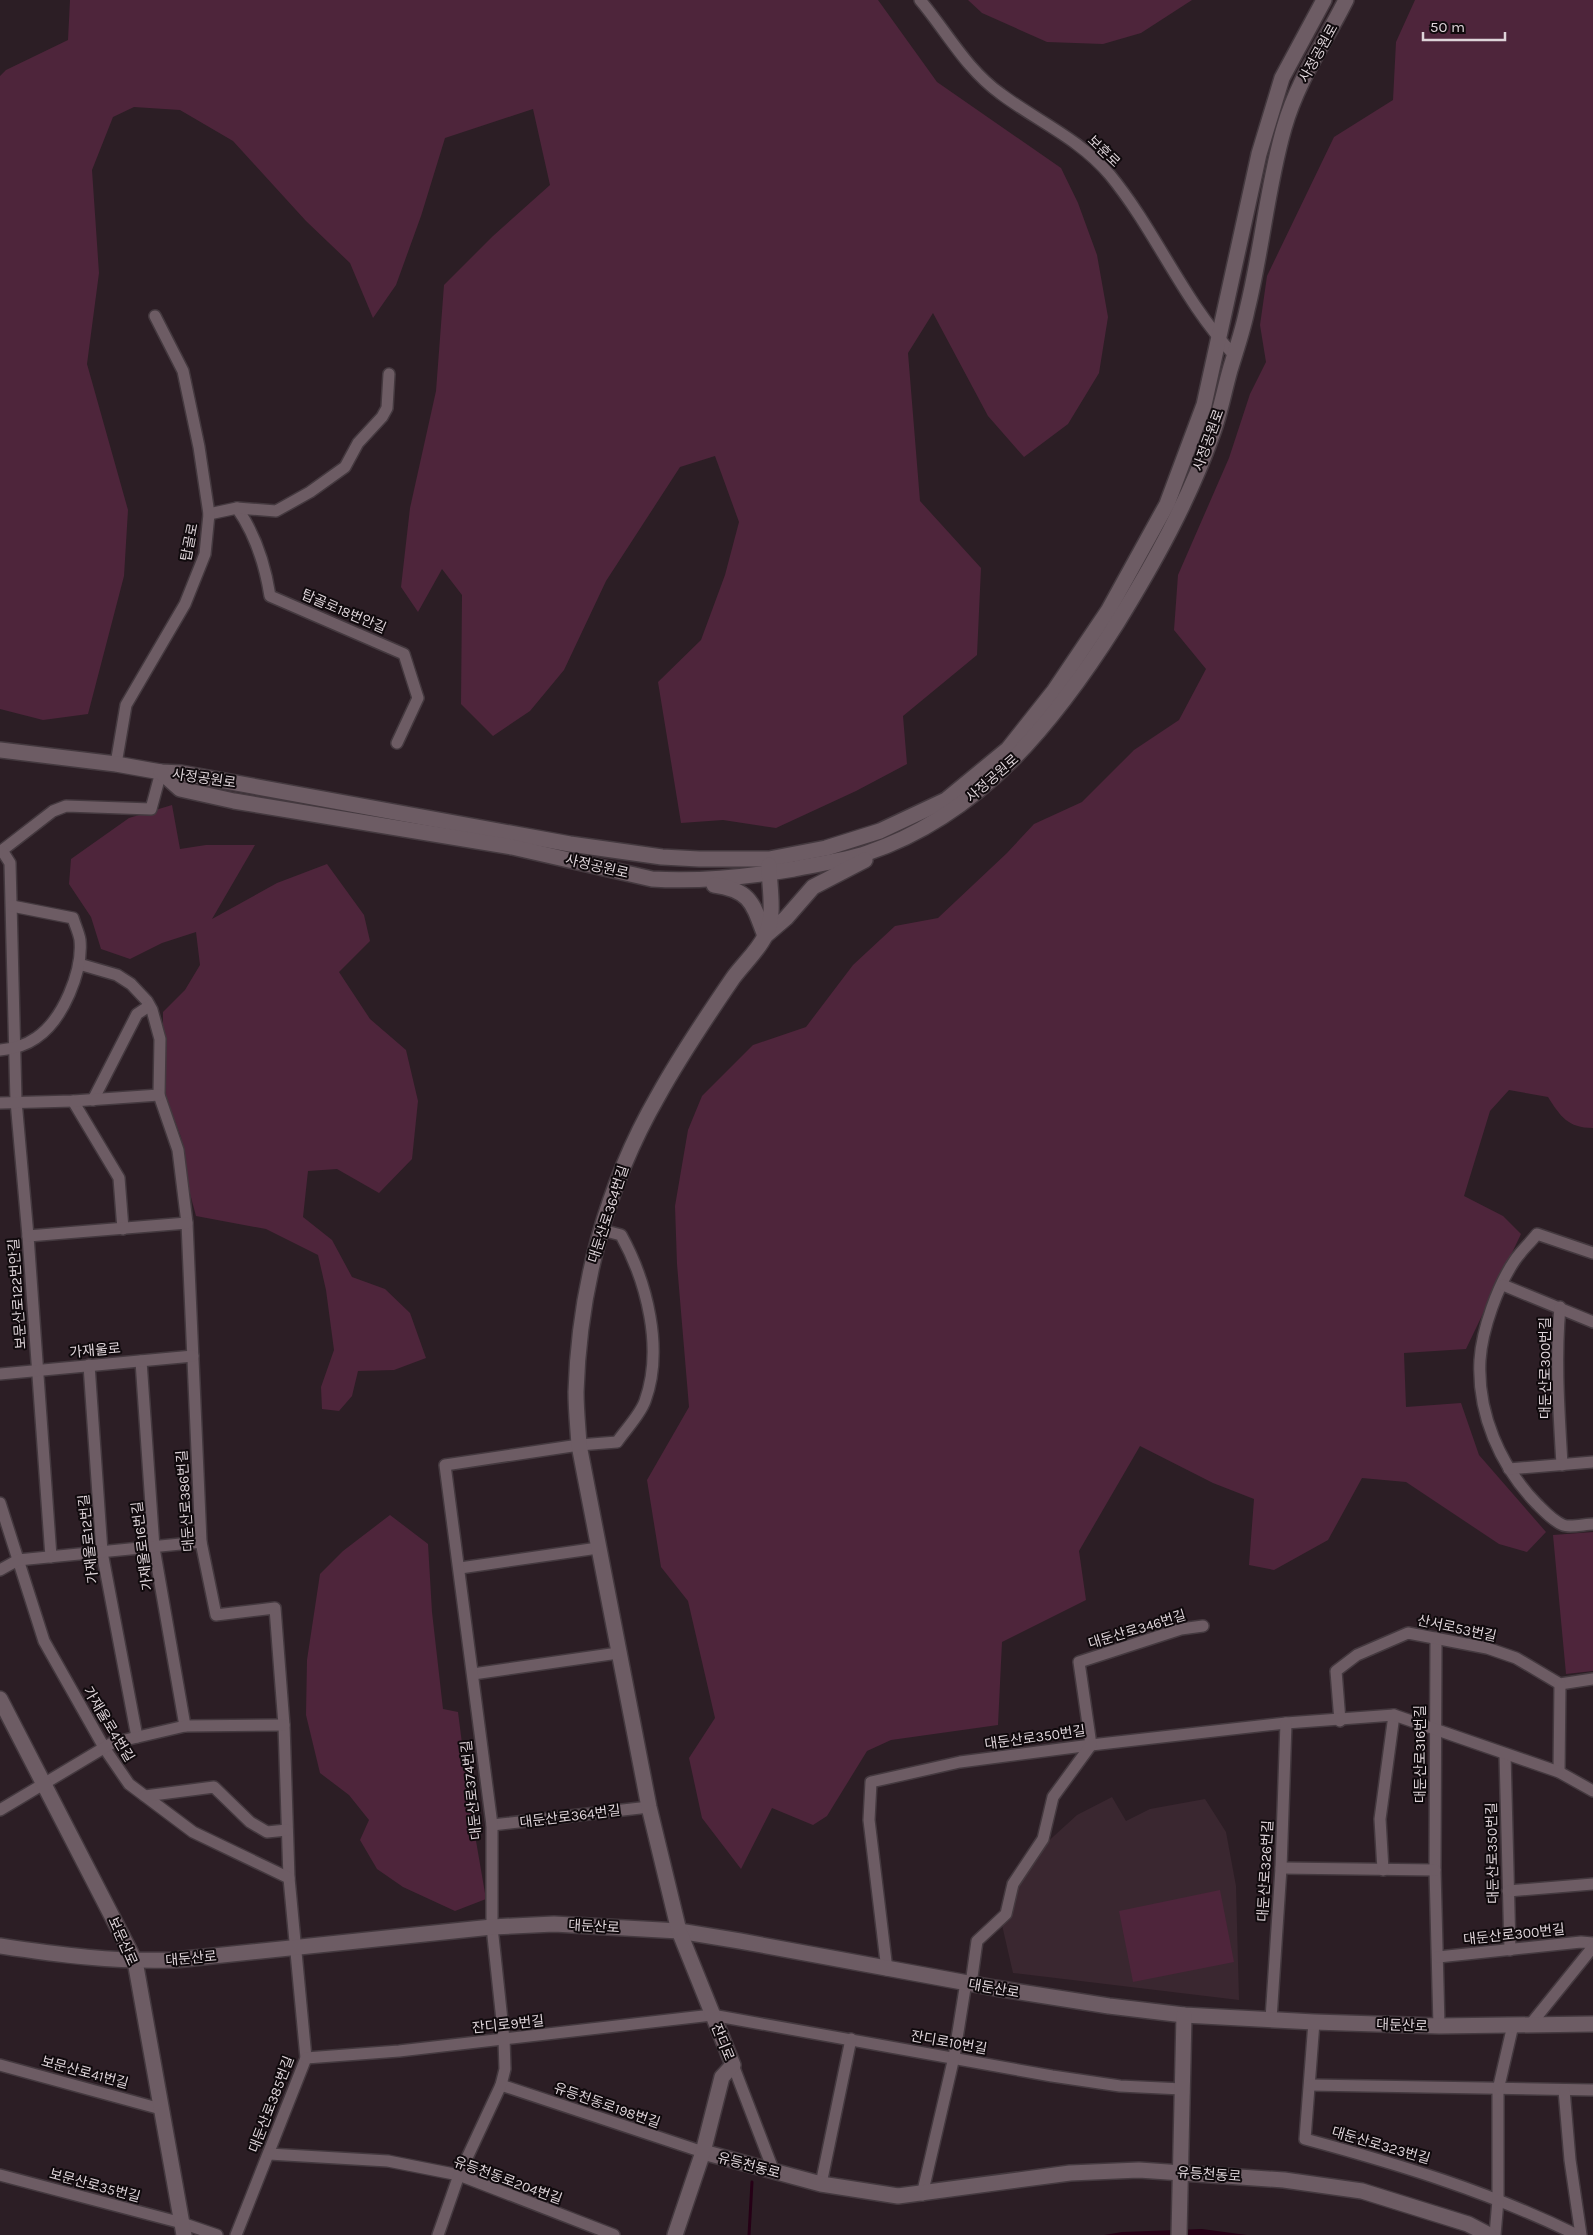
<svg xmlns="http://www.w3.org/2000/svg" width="1593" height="2235" font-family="Karla,'Noto Sans KR',sans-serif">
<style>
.built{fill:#3a2730}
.green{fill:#4e253b}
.water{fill:#260016}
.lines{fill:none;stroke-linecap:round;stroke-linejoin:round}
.stream{stroke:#260016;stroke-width:3}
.street-casing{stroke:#44393f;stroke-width:14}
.secondary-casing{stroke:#44393f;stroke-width:18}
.street{stroke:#6d5c64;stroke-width:11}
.secondary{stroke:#6d5c64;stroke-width:15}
.labels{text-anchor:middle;stroke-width:4;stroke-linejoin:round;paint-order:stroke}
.street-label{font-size:14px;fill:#ded4d9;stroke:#100a0d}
</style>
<rect width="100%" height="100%" fill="#2c1e25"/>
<polygon class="built" points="1112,1797 1126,1821 1150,1809 1205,1799 1226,1832 1236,1886 1239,2000 1013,1973 1002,1925 1016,1886 1043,1846 1077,1815"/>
<g class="green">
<polygon points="70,0 878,0 937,82 1061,168 1078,203 1097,255 1108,317 1099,373 1068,424 1024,457 988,416 933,313 908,353 920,501 981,568 977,655 903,716 907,764 856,791 776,828 723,820 681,823 658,682 701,640 725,575 739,522 715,456 680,467 606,581 564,670 530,711 493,736 461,704 462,595 442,569 418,612 401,587 410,508 436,391 444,285 493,236 550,185 533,109 445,138 421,216 396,285 373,318 350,263 306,221 233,141 180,110 134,107 113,117 92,170 99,273 87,364 128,510 124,576 88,714 43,720 0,709 0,76 6,70 68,40"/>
<polygon points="968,0 1192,0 1141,33 1103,44 1047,42 982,13"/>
<path d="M1415,0H1593V1128C1568,1128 1560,1116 1548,1097L1509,1090L1490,1111L1464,1196L1503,1216L1521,1234L1466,1349L1404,1353L1406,1407L1461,1403L1479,1455L1546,1532L1527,1552L1499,1544L1406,1482L1362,1478L1328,1540L1274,1570L1249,1565L1254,1499L1213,1483L1140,1446L1079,1551L1086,1600L1002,1642L998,1725L891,1740L867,1751L827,1816L813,1825L772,1808L741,1869L702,1818L689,1758L715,1718L688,1601L661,1567L647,1480L689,1407L677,1264L675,1206L688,1130L702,1096L753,1045L806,1027L853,965L895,926L938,918L1007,853L1034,824L1082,802L1134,750L1179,720L1206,669L1174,630L1178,575L1229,458L1250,394L1266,362L1260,325L1267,276L1334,137L1393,100L1396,42Z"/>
<polygon points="172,805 180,849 206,845 255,845 212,919 277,883 327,864 364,915 370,941 339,972 370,1019 406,1050 418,1101 412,1159 379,1193 337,1169 308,1171 303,1217 332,1240 352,1277 385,1289 410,1313 426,1358 394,1370 358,1371 352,1396 339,1411 322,1409 321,1387 334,1350 326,1290 318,1255 266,1229 196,1216 189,1190 181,1137 163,1091 163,1012 185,990 200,965 196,932 162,943 130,959 101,949 91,917 69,884 71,859 129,818"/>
<polygon points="390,1515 428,1544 432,1612 443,1709 458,1712 470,1806 486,1899 455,1911 403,1887 377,1869 360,1840 369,1820 349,1795 320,1773 306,1715 307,1660 320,1574 343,1551"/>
<polygon points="1593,1532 1593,1671 1566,1674 1553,1535"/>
<polygon points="1220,1890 1234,1962 1133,1982 1119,1911"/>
</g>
<polygon class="water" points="1202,2229 1247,2235 1104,2235 1122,2232"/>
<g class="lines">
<polyline class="stream" points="749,2235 752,2182"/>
<g class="street-casing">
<g id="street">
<path d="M920,0C947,32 966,69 1001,94C1037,121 1080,139 1110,175C1156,231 1183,301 1234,355"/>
<path d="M237,508C256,535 265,564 270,596L404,654L418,698L397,743"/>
<polyline points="209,514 237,508 276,511 310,492 345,467 358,443 382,417 387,408 389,374"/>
<polyline points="116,764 126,705 185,604 205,554 209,514 199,447 183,371 155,316"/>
<polyline points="0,852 53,811 66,806 151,809 161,772"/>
<polyline points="3,852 10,863 16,1101 28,1236 51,1557"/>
<polyline points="79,964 117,975 131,984 147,1001 152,1010 160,1039 159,1095 178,1150 187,1223 201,1542 216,1615 275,1608 284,1725 289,1878 306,2058 236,2235"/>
<path d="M0,1050C12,1049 26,1045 36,1038C63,1020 83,971 80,940C79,933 75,925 73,918L12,906"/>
<polyline points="93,1100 137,1014 149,1006"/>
<polyline points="73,1101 119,1178 123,1229"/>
<polyline points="0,1103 73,1101 159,1095"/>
<polyline points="28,1236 187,1223"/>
<path d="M1593,1253L1537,1234C1530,1243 1521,1251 1515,1260C1498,1285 1482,1329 1480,1360C1477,1413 1500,1466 1537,1504C1544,1511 1553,1521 1563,1525C1570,1528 1585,1524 1593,1524"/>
<polyline points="1503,1285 1593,1322"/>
<path d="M1560,1307C1555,1360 1559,1412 1562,1465"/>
<polyline points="141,1361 154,1548 185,1726"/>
<polyline points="89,1365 102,1552 137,1737"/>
<polyline points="0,1374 193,1356"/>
<polyline points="1509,1469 1593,1462"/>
<polyline points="0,1503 44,1641 105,1749 129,1784 193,1832 289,1878"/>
<polyline points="460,1568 598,1548"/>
<polyline points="0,1570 18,1560 201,1542"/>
<polyline points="1436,1638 1435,1870 1439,2026"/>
<polyline points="473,1674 618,1653"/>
<polyline points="1340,1721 1336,1671 1357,1655 1408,1633 1487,1648 1516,1658 1560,1684 1593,1679"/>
<polyline points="1505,1754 1510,1950"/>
<polyline points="1559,1772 1560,1684"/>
<polyline points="145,1796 214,1787 250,1822 267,1832 287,1830"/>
<polyline points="0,1810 112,1743 185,1726 284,1725"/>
<polyline points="492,1825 649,1807"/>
<polyline points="1281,1868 1435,1870"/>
<polyline points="1383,1870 1380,1819 1394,1715"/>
<polyline points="1508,1891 1593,1884"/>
<polyline points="1438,1957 1581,1942 1593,1943"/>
<polyline points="887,1970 869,1820 871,1782 960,1762 1091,1745 1286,1723 1394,1715 1559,1772 1593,1791"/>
<polyline points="971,1984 977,1941 1006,1914 1013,1884 1043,1839 1053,1797 1091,1745 1079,1662 1181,1629 1203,1626"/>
<polyline points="1271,2019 1281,1868 1286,1723"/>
<path d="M1314,2022L1305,2139C1398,2164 1490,2192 1577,2235"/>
<polyline points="1530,2025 1593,1947"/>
<polyline points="306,2058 399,2051 712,2015 1052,2076 1120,2086 1182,2089"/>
<polyline points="0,2065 161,2109"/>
<polyline points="733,2065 774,2172"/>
<polyline points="501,2085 703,2152"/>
<polyline points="1310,2085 1593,2090"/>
<polyline points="1564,2090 1570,2160 1581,2235"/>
<polyline points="269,2154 388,2161 459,2175 614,2235"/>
<polyline points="0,2175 182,2223 217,2235"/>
<polyline points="821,2184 851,2039"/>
<polyline points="922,2195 954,2057 966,1982"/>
<path d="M438,2235L459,2175L501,2085L505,2069L504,2039L492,1927V1825L445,1465L579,1445L617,1442C626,1429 640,1415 645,1401C664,1349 647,1282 621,1235L602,1230"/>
<polyline points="1495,2235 1498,2200 1498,2090 1513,2025"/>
</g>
</g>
<g class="secondary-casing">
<g id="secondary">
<polyline points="0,750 116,764 161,772 181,773 570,844 662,857 699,859 769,859 826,848 880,831 946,800 1008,749 1054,691 1108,611 1167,504 1204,405 1259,154 1282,78 1324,0"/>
<path d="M161,772L180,789L234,801L512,847L652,879C700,882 747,877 794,869C818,864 843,861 867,853C981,815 1055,721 1117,623C1154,563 1188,502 1212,435C1220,414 1224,391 1230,370C1236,350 1243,330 1247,310C1262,250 1267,187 1284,128C1298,79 1324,44 1346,0"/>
<path d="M714,885C751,890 753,904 765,936L786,918L813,887L865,860"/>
<polyline points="0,1699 135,1961 184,2235"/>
<path d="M0,1946C59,1955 115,1962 175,1960L492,1927L554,1924L679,1931L740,1941L995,1988L1109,2006L1184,2015L1314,2022L1439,2026L1593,2024"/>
<polyline points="703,2152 821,2184 898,2196 1070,2173 1139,2170 1284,2180 1362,2191 1468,2224 1489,2235"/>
<path d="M675,2235L703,2152L722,2077L733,2065L679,1931L649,1807L579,1445C578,1428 576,1410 576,1392C579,1289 606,1186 658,1096C680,1056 707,1016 733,978C743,964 758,951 765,936C776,915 769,888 769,865"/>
<polyline points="1179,2235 1184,2015"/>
</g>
</g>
<use href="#street" class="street"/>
<use href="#secondary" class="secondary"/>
</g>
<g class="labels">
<g class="street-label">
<text transform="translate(1318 53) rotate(-61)" y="5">사정공원로</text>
<text transform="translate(1104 151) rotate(44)" y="5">보훈로</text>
<text transform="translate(1208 440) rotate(-70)" y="5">사정공원로</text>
<text transform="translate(189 542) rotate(-79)" y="5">탑골로</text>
<text transform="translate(344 611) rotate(23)" y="5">탑골로18번안길</text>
<text transform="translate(204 778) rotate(8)" y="5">사정공원로</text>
<text transform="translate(992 778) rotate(-41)" y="5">사정공원로</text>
<text transform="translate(597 866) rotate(13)" y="5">사정공원로</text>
<text transform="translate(608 1214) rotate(-72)" y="5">대둔산로364번길</text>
<text transform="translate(17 1294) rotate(-94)" y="5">보문산로122번안길</text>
<text transform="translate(95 1350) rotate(-5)" y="5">가재울로</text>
<text transform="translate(1545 1368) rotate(-90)" y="5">대둔산로300번길</text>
<text transform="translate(185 1501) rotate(-94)" y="5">대둔산로386번길</text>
<text transform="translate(88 1539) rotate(-96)" y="5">가재울로12번길</text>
<text transform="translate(142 1546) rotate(-97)" y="5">가재울로16번길</text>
<text transform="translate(1457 1628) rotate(12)" y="5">산서로53번길</text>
<text transform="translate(1137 1629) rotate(-17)" y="5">대둔산로346번길</text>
<text transform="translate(109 1724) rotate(59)" y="5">가재울로4번길</text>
<text transform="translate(1035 1737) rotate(-8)" y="5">대둔산로350번길</text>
<text transform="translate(1420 1754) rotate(-90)" y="5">대둔산로316번길</text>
<text transform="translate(471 1790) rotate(-96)" y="5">대둔산로374번길</text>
<text transform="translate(570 1816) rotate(-7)" y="5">대둔산로364번길</text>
<text transform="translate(1492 1853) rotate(-91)" y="5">대둔산로350번길</text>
<text transform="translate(1265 1871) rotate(-87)" y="5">대둔산로326번길</text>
<text transform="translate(594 1926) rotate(3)" y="5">대둔산로</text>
<text transform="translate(1514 1934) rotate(-6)" y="5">대둔산로300번길</text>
<text transform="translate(123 1941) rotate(66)" y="5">보문산로</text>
<text transform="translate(191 1958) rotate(-5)" y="5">대둔산로</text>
<text transform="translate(994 1988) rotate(10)" y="5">대둔산로</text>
<text transform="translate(508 2024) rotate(-6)" y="5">잔디로9번길</text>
<text transform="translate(1402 2025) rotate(2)" y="5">대둔산로</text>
<text transform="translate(723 2042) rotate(68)" y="5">잔디로</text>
<text transform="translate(949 2042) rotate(10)" y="5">잔디로10번길</text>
<text transform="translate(85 2072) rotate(15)" y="5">보문산로41번길</text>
<text transform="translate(271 2104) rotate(-69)" y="5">대둔산로385번길</text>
<text transform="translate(607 2105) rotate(19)" y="5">유등천동로198번길</text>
<text transform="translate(1381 2145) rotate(16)" y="5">대둔산로323번길</text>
<text transform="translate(749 2165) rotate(15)" y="5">유등천동로</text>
<text transform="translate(1209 2174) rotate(4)" y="5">유등천동로</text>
<text transform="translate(508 2180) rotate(20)" y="5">유등천동로204번길</text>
<text transform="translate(95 2185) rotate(15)" y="5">보문산로35번길</text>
</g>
</g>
<path d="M1423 32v8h82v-8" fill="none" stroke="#ded4d9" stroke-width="2.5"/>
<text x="1430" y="32" font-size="15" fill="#ded4d9" stroke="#100a0d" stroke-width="4" paint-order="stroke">50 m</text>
</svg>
